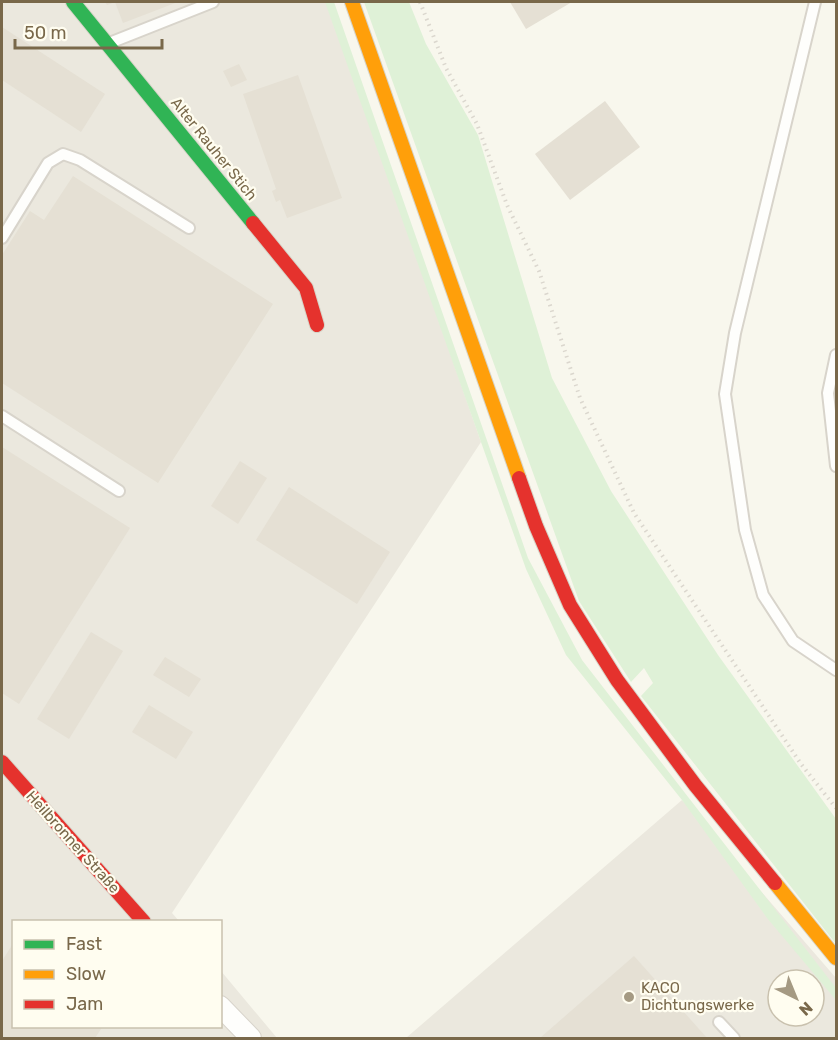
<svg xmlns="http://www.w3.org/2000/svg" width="838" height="1040" font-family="Rubik,sans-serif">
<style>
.industrial{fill:#ebe8de;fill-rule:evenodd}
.green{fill:#dff1d7}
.building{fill:#e5e0d4}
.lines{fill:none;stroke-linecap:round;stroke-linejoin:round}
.lane-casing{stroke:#d8d4cb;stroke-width:14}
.street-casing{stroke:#d8d4cb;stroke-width:22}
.fast-casing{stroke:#d6d3c7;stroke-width:16}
.slow-casing{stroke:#d6d3c7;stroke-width:16}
.jam-casing{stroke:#d6d3c7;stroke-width:16}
.path{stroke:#dbd7ce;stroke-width:4;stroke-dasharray:1.5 4.5;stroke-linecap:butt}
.lane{stroke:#fefefc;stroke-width:10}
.street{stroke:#fefefc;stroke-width:20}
.fast{stroke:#30b455;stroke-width:14}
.slow{stroke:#ff9f0a;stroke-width:14}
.jam{stroke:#e5322d;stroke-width:14}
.poi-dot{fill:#a59a83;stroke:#fffdf0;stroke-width:2}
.labels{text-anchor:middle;stroke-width:4.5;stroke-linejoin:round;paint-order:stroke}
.street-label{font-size:15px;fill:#79684a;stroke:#fffdf0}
.poi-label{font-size:15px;fill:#79684a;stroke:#fffdf0;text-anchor:start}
</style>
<rect width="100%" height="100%" fill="#f8f7ed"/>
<g class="industrial">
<polygon points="2,2 328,2 481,442 172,913 179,921 14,922 14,1026 220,1026 221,971 277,1038 2,1038"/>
<path d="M682,800L836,978V1038H406ZM778,980H814V1016H778Z"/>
</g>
<g class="green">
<polygon points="325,2 334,2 528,558 582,660 836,988 836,1000 767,918 682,800 566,655 526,569"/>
<polygon points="364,2 409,2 426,44 478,135 552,378 611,491 718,655 836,819 836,944 641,696 653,683 644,668 631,682 579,601"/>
</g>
<g class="building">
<polygon points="105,2 178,2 123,23 115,2 107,5"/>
<polygon points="510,2 572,2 526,29"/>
<polygon points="2,27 105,94 81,132 2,80"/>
<polygon points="239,64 247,80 231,87 223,71"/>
<polygon points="298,75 342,198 287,218 280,200 276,202 272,191 276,189 243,94"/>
<polygon points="605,101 640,147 570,200 535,154"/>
<polygon points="73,176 273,304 158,483 2,383 2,255 30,211 44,220"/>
<polygon points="2,447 130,528 19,704 2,693"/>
<polygon points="240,461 267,478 238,524 211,506"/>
<polygon points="289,487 390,552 357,604 256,540"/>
<polygon points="91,632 123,651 69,739 37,719"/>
<polygon points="165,657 201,679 189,697 153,675"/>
<polygon points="149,705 193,732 176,759 132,732"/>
<polygon points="14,942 14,1026 103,1026 95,1038 2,1038 2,961"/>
<polygon points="634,956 707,1038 540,1038"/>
</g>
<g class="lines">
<g class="lane-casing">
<g id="lane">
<polyline points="815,2 735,333 725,394 745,530 763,595 793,641 836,670"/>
<polyline points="107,44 213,2"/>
<polyline points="2,238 48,163 63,154 80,160 189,228"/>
<polyline points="836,355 828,393 836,466"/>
<polyline points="2,416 119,491"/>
<polyline points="719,1022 734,1038"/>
</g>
</g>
<g class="street-casing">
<polyline id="street" points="220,1006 251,1038"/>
</g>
<g class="fast-casing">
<polyline id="fast" points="73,2 253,223"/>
</g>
<g class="slow-casing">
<g id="slow">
<polyline points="352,2 519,478"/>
<polyline points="775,883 836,958"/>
</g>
</g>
<g class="jam-casing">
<g id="jam">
<polyline points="253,223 306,288 317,325"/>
<polyline points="519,478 536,526 570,605 617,680 695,785 775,883"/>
<polyline points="2,762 144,922"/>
</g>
</g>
<polyline class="path" points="420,2 446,68 477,124 507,205 539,271 580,398 634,513 801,764 836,808"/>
<use href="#lane" class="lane"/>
<use href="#street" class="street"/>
<use href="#fast" class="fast"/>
<use href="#slow" class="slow"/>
<use href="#jam" class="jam"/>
</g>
<circle class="poi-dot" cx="629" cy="997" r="6"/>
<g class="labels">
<g class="street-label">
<text transform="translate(214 149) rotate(51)" y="5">Alter Rauher Stich</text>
<text transform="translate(73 842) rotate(48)" y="5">Heilbronner Straße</text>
</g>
<g class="poi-label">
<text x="641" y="993">KACO<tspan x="641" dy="17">Dichtungswerke</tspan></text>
</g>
</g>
<rect width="838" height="1040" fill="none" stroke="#79684a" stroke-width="6"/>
<rect x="12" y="920" width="210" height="108" fill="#fffdf0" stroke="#c9c1ae" stroke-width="1.5"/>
<rect x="24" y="940" width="30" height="9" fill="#30b455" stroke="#c9c1ae" stroke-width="1.5"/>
<text x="66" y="950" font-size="18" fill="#79684a">Fast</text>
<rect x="24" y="970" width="30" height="9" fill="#ff9f0a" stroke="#c9c1ae" stroke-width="1.5"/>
<text x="66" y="980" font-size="18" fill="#79684a">Slow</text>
<rect x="24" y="1000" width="30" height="9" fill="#e5322d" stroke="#c9c1ae" stroke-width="1.5"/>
<text x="66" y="1010" font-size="18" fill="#79684a">Jam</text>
<g transform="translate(796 998) rotate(137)"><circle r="28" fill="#fffdf0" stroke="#c9c1ae" stroke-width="1.5"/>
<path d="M0-4.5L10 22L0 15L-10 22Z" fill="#a59a83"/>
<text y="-9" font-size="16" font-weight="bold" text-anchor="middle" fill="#79684a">N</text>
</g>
<path d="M15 39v9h147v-9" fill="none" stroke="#79684a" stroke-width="3"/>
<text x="24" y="39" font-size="18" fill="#79684a" stroke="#fffdf0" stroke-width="4.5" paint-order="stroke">50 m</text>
</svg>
